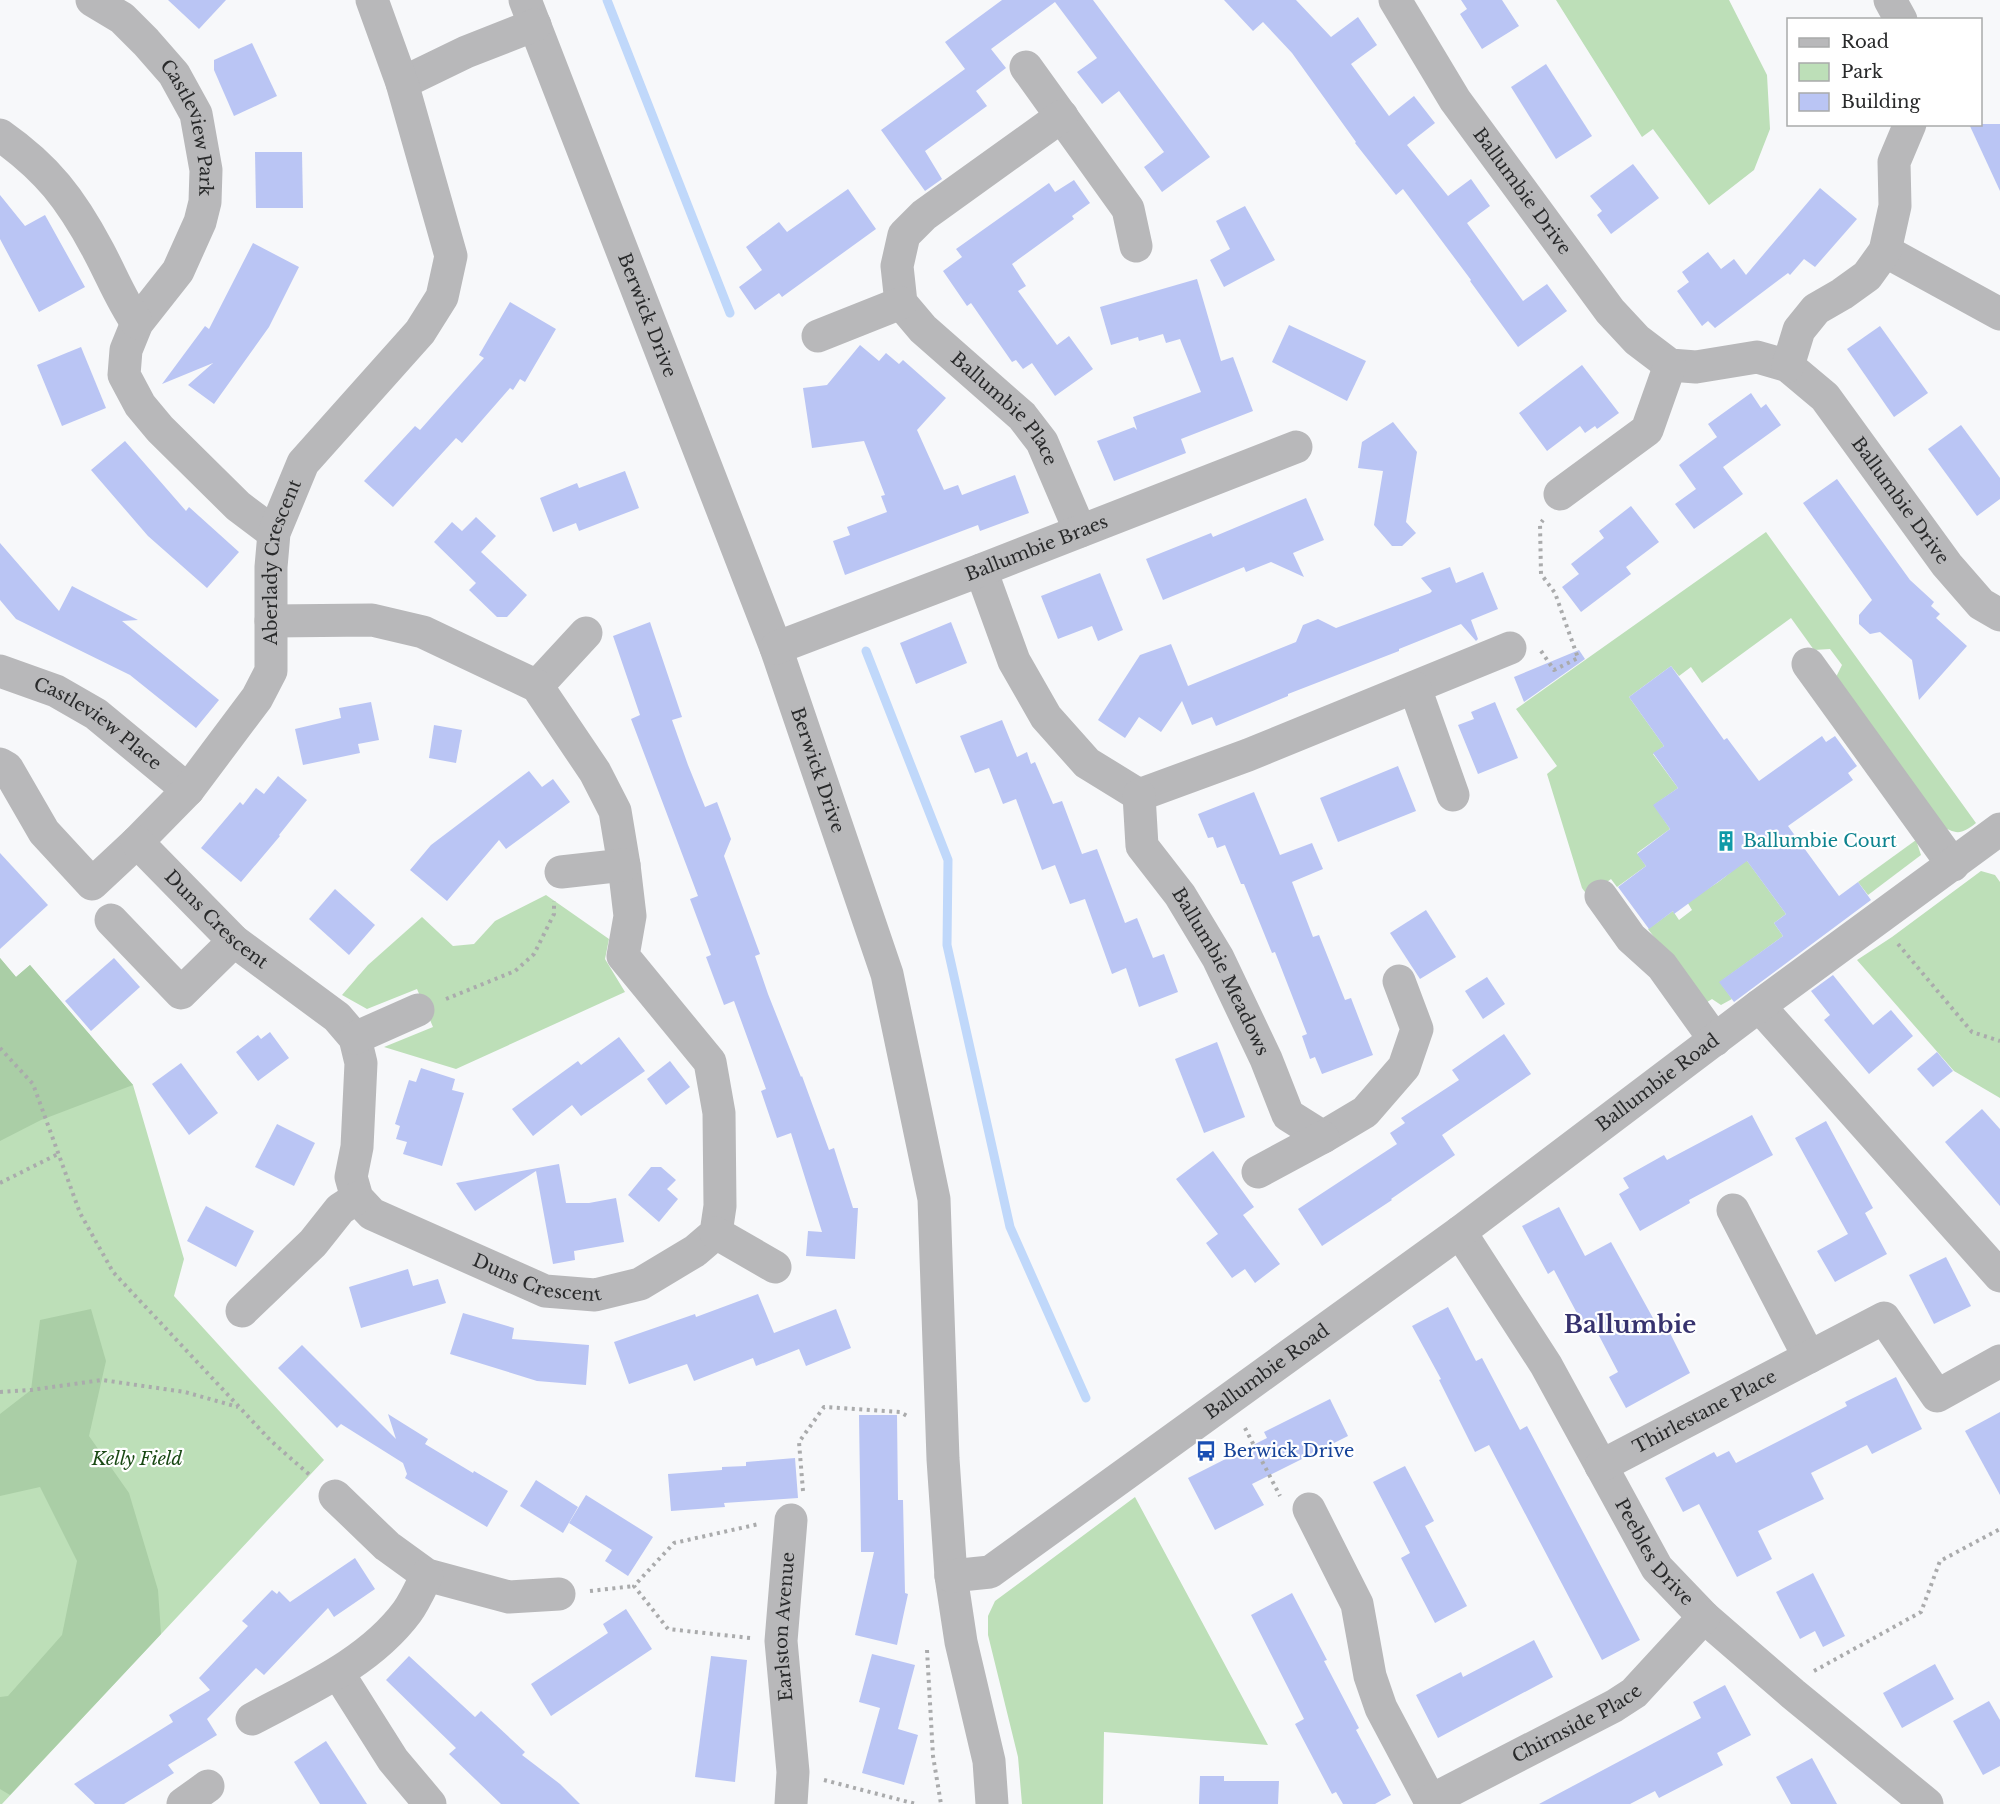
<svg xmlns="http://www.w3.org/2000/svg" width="2000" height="1804" font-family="'Libre Baskerville',serif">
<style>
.green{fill:#bddfb8}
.forest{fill:#aacea6}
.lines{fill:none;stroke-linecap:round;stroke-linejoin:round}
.stream{stroke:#c0d8fa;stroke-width:9}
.building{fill:#bac5f4}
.path{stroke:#aaabac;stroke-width:4;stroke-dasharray:3 4.5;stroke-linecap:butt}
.minor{stroke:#b8b8ba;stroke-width:33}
.labels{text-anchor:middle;stroke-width:4.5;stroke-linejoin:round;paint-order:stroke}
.street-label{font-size:18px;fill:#292a2b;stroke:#fff}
.culture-label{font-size:18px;fill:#0d838f;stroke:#fff;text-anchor:start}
.transit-label{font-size:18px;fill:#164399;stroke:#fff;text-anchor:start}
.park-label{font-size:18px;font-style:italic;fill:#194914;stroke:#fff}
.district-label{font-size:24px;font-weight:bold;fill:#36326e;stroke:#fff}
</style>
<rect width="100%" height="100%" fill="#f7f8fa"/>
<g class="green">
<polygon points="1556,0 1729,0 1767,75 1770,129 1754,170 1709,205 1653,129 1642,137"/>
<path d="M1766,532L1976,823C1961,835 1956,835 1939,824L1835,679L1842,665L1830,649L1814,650L1791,618L1702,683L1691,667L1679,676L1671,666L1629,697L1664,746L1653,754L1678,788L1654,805L1670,829L1637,853L1646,866L1617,887L1611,879L1588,896L1582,888L1547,774L1557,766L1516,709Z"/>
<polygon points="1916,840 1921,855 1868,895 1858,882"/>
<path d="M1745,858L1786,914L1774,923L1783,936L1720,982L1732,999L1721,1005L1712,999L1704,1004L1648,929L1673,911L1679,920L1692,910L1686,900C1709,890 1728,877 1745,858Z"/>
<polygon points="1981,871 1995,875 2000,882 2000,1098 1954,1071 1857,960 1892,937"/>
<polygon points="546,895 609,939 605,959 625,992 456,1069 384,1047 433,1027 417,989 367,1009 342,995 368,965 422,917 453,946 474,944 495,921"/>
<polygon points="0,958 16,977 30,965 133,1085 184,1259 174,1296 324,1460 2,1804 0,1804"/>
<polygon points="1135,1497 1268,1745 1104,1732 1103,1804 1022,1804 1018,1757 988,1635 988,1616 995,1601"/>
</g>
<g class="forest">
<polygon points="0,958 16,977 30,965 133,1085 41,1120 0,1141"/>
<polygon points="91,1309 106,1361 89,1436 129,1493 158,1590 161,1634 10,1795 0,1789 0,1697 8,1696 62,1635 77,1561 40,1487 0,1496 0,1414 31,1390 40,1320"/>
</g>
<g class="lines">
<g class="stream">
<polyline points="607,0 730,313"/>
<polyline points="866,651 948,860 947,945 1010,1227 1086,1398"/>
</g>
</g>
<g class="building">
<polygon points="168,0 226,0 199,29"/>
<polygon points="1002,0 1093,0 1210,157 1162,192 1144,167 1164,152 1119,91 1102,104 1077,72 1097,58 1055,2 991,49 1006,68 976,91 987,106 925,151 942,179 925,191 881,130 965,69 945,42"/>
<polygon points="1224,0 1296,0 1331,37 1358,17 1377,45 1351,64 1389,116 1414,96 1435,123 1407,145 1448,196 1471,179 1490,206 1467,223 1523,301 1547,284 1567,311 1518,347 1470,281 1471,280 1403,189 1396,195 1355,143 1356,142 1292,53 1263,22 1253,31"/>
<polygon points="1461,0 1502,0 1519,26 1482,49 1460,14 1467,9"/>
<polygon points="252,43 277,96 234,116 214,70 214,60"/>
<polygon points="1546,64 1592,136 1556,159 1511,87"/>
<polygon points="1969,124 2000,124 2000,191"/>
<polygon points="255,152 302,152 303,208 256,208"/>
<polygon points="1633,164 1659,198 1611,234 1597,215 1602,211 1590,196"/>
<polygon points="1074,180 1090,203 1072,216 1074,219 1012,264 1026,286 1018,291 1057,345 1069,336 1093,369 1055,396 1032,363 1023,369 1016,360 1012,362 971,303 967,306 943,271 962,257 956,249 1049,183 1055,192"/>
<polygon points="1820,188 1857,219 1815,267 1804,259 1790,275 1788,273 1715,328 1708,321 1702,326 1677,291 1689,282 1682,272 1708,252 1721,269 1734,259 1746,275"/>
<polygon points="848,189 876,229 782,297 779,293 755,310 739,287 762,270 746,247 779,222 787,232"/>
<polygon points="0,195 25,226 45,215 85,287 39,312 0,239"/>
<polygon points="1245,206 1275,260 1224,287 1210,260 1230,249 1216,221"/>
<polygon points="253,243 299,267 269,327 214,404 188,385 213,363 162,384 205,326 209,329"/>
<polygon points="1197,279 1221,361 1233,357 1253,411 1181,439 1186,453 1114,481 1097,441 1134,427 1137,430 1133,417 1201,392 1180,339 1166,343 1163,334 1139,341 1138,337 1111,345 1100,307"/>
<polygon points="510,302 556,329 525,382 520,379 513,390 510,388 462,443 456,438 393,507 364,481 415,426 420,430 484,358 479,355"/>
<polygon points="1289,325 1366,361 1347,401 1272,362"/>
<polygon points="1880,326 1928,393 1894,417 1847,349"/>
<polygon points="860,345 879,361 886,353 899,364 903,360 946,398 917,430 944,490 958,485 962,495 1015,475 1029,513 980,531 978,525 845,575 833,541 850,535 847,527 887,512 881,496 885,495 864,441 812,448 803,388 827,385"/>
<polygon points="81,347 106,408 62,426 37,365"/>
<polygon points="1582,365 1619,413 1597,429 1595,426 1585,433 1580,426 1547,451 1519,413"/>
<polygon points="1751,393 1761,408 1766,404 1781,425 1723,467 1743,494 1694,529 1675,504 1696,489 1679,465 1717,437 1708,424"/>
<polygon points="1393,422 1417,452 1406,522 1416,533 1402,546 1392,546 1374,525 1383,471 1358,468 1362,442"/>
<polygon points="1961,425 2000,478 2000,499 1977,516 1928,449"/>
<polygon points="125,441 186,511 189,507 239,552 207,588 148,536 91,470"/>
<polygon points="625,471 639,508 579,531 576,523 553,532 540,498 577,483 579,488"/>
<polygon points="1837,479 1910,580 1934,602 1931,606 1940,614 1936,618 1967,646 1919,700 1912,660 1880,632 1870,634 1859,624 1859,615 1872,600 1803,503"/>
<polygon points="1306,498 1324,540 1293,553 1304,577 1271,562 1246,572 1244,567 1163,600 1146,559 1211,533 1213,537"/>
<polygon points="1631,506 1659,542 1626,567 1631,574 1581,612 1562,587 1579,574 1571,564 1604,538 1599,531"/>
<polygon points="476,517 496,536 481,552 527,595 507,617 497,617 469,590 476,583 434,542 452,522 462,531"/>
<polygon points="0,543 59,611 72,586 138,620 122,621 219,700 196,728 130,675 16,619 0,600"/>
<polygon points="1450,567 1456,583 1483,572 1498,609 1471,620 1478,639 1476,641 1461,624 1399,649 1399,651 1288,694 1288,696 1216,726 1212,717 1192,725 1182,701 1161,732 1139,717 1125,738 1098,720 1140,655 1171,644 1188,686 1296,642 1303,625 1318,619 1336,628 1430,593 1432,591 1421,578"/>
<polygon points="1100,573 1123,630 1098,641 1092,626 1058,639 1041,596"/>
<polygon points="650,622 682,717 672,720 688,765 705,807 717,802 731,839 724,856 760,954 755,956 768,994 801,1077 802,1076 829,1150 834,1148 853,1208 858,1208 855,1259 806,1256 808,1231 822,1232 791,1133 777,1138 761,1091 766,1089 734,1001 724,1005 706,957 711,955 690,899 698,896 631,719 640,715 613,636"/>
<polygon points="951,622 967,663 916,684 900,643"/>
<polygon points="1579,650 1585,659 1524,702 1514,677"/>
<polygon points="1671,666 1724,740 1727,738 1759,781 1822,736 1826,742 1835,736 1857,766 1848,773 1853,780 1788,826 1839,896 1858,882 1871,900 1734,1002 1719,982 1783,936 1774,923 1786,914 1747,861 1674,914 1673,911 1649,929 1618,887 1646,866 1637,854 1670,829 1653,805 1678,788 1653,753 1664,746 1629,697"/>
<polygon points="371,702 379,740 358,744 360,753 303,765 295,729 341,718 339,708"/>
<polygon points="1495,702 1518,758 1478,774 1458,725 1474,719 1471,712"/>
<polygon points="1002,720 1017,757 1027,752 1031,764 1035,762 1053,804 1062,801 1082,854 1097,849 1125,923 1137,918 1153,958 1164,954 1178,992 1139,1007 1126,968 1112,974 1085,899 1070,904 1055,865 1042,870 1016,799 1003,804 989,768 975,773 960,736"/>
<polygon points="434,725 462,730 456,763 429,758"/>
<polygon points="1398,766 1416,811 1338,842 1320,798"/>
<polygon points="529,771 542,787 553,779 570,802 506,849 499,840 447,901 410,870 431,845"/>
<polygon points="278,776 307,800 279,835 280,836 241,882 201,848 240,802 243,805 256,788 264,794"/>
<polygon points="1254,792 1280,855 1312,843 1323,869 1292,882 1313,937 1319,935 1345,1000 1351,998 1373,1055 1322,1074 1315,1057 1310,1059 1302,1036 1307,1034 1275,952 1272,953 1244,884 1241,884 1225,845 1217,848 1213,837 1208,838 1198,814"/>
<polygon points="0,853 48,905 0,949"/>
<polygon points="335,889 375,925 349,955 309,919"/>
<polygon points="1426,910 1456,957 1420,979 1390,933"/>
<polygon points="114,958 140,987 91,1031 65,1001"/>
<polygon points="1833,975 1873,1025 1891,1010 1913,1036 1869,1074 1824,1020 1830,1015 1811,991"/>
<polygon points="1487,977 1505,1004 1483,1019 1465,991"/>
<polygon points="270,1032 289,1058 258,1081 236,1052 258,1035 261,1039"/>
<polygon points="1504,1034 1531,1074 1442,1135 1455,1155 1391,1199 1392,1200 1322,1246 1298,1209 1397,1144 1390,1133 1405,1123 1401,1118 1459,1080 1452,1070"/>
<polygon points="619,1037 645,1071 581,1116 572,1105 533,1136 512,1109 578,1061 581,1065"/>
<polygon points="1217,1042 1245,1117 1204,1133 1175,1059"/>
<polygon points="1937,1052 1953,1071 1933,1087 1917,1069"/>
<polygon points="670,1061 690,1087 666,1105 647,1079"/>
<polygon points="181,1063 218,1113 189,1135 152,1084"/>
<polygon points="421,1068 455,1079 452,1090 464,1093 442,1166 403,1154 407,1142 396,1139 400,1126 395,1124 409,1080 416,1082"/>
<polygon points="1982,1109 2000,1129 2000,1206 1945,1142"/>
<polygon points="1752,1115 1773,1155 1689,1200 1690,1203 1640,1231 1619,1194 1629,1188 1623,1178 1664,1155 1667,1160"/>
<polygon points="1826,1121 1873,1208 1865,1213 1887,1254 1835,1282 1817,1251 1848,1234 1795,1138"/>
<polygon points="277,1124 315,1143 294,1186 255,1167"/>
<polygon points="1213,1151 1254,1207 1243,1215 1280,1264 1255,1283 1245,1269 1232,1278 1206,1243 1218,1234 1176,1179"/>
<polygon points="559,1164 566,1203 589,1203 616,1198 624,1242 574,1251 575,1260 553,1264 536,1171 475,1211 456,1183"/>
<polygon points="651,1167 661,1167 676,1180 667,1189 678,1199 659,1222 628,1195"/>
<polygon points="206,1206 254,1231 236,1267 187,1241"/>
<polygon points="1559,1207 1585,1256 1611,1242 1659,1329 1666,1325 1690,1373 1626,1408 1609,1377 1618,1372 1595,1328 1587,1332 1554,1270 1548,1274 1522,1226"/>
<polygon points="1946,1257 1971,1306 1934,1324 1909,1275"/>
<polygon points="408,1269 413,1286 438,1279 446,1303 361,1328 349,1287"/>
<polygon points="758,1294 774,1333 836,1309 851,1348 806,1366 799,1349 756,1366 753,1358 694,1381 687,1364 629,1384 614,1342 695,1314 696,1317"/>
<polygon points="1448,1307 1476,1361 1482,1358 1520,1430 1527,1426 1640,1640 1602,1660 1489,1445 1475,1452 1439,1380 1441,1379 1412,1326"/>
<polygon points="463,1313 514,1328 512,1339 589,1345 586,1385 537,1381 450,1354"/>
<polygon points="302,1345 396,1439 388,1414 428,1439 425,1444 473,1473 474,1471 508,1491 487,1527 405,1478 407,1474 403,1463 341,1424 337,1428 278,1368"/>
<polygon points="1896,1377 1922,1429 1872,1454 1867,1445 1811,1473 1824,1499 1758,1531 1772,1559 1737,1577 1699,1504 1683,1512 1665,1478 1714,1452 1717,1457 1729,1451 1736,1463 1847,1406 1845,1402"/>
<polygon points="1330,1399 1348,1436 1252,1484 1264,1505 1215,1530 1188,1478 1267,1438 1264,1432"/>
<polygon points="2000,1412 2000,1495 1965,1431"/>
<polygon points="859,1415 897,1415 898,1500 903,1500 905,1593 908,1594 897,1645 855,1635 874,1552 861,1552"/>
<polygon points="795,1458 798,1498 724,1503 725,1507 671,1511 668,1474 722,1470 722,1467 746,1466 746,1462"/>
<polygon points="1405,1466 1434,1521 1425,1526 1467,1606 1435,1623 1401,1558 1410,1553 1373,1482"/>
<polygon points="536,1480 578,1507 563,1533 520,1506"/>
<polygon points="586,1495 653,1537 628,1576 605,1561 612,1550 569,1523"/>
<polygon points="355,1558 375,1589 334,1617 328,1608 264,1675 256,1668 207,1719 217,1735 168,1765 174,1773 124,1804 95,1804 74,1784 173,1722 169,1715 210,1690 199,1678 248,1626 242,1621 272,1590 277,1594 279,1591 290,1602"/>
<polygon points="1813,1573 1845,1636 1823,1647 1815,1631 1800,1639 1776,1592"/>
<polygon points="1292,1593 1327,1660 1324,1661 1359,1728 1356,1730 1391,1795 1375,1804 1343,1804 1336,1792 1332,1794 1295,1724 1304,1719 1251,1615"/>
<polygon points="626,1609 652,1649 551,1716 531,1684 608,1633 603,1624"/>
<polygon points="1534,1640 1553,1677 1438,1738 1416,1695 1461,1672 1463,1677"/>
<polygon points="872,1654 915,1665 898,1729 918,1735 904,1785 862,1773 880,1708 859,1702"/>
<polygon points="409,1656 475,1717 481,1711 525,1752 522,1755 560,1784 580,1804 501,1804 449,1754 456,1748 386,1680"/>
<polygon points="711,1656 747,1660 735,1782 695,1777"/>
<polygon points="1935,1664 1954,1699 1902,1728 1883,1693"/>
<polygon points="1725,1685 1751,1735 1717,1753 1723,1765 1659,1798 1655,1791 1630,1804 1539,1804 1701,1718 1693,1702"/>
<polygon points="1989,1701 2000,1720 2000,1766 1983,1775 1953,1721"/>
<polygon points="326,1741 341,1764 367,1804 320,1804 294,1762"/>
<polygon points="1812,1758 1818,1769 1837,1804 1791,1804 1776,1777"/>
<polygon points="1200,1776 1224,1776 1224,1781 1279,1781 1278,1804 1199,1804"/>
</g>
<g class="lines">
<g class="path">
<polyline points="1541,651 1554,670 1578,658 1555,593 1541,574 1540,524 1543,520"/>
<polyline points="1898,944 1972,1032 2000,1041"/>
<polyline points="446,999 515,971 534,954 554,914 554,901"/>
<polyline points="0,1048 33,1084 80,1213 113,1272 271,1441 312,1477"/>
<polyline points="0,1183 60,1153"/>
<polyline points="0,1392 31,1390 102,1380 185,1392 238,1407"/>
<polyline points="1245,1428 1280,1496"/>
<polyline points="803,1491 799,1442 824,1407 900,1412 909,1417"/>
<polyline points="590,1591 634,1586"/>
<polyline points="750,1638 668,1629 634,1586 674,1543 759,1524"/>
<polyline points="927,1650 933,1756 941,1804"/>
<polyline points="1814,1671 1921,1612 1940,1561 2000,1529"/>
<polyline points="824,1780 916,1804"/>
</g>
<g class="minor">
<path id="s1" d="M92,0L122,18L146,42L174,74L196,114L206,170L205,202L200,222L178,271L137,323L126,350L124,375L140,405L160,429L238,506L274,533"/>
<path id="s2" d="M525,0L776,648L887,974L934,1199L943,1459L951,1576L961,1642L989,1761L992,1804"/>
<path id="s3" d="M1395,0L1455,100L1610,311L1637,340L1670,365L1696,367L1757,357L1788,366L1825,397L1947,565L1981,604L2000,615"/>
<polyline points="1890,0 1901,20"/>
<polyline points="1026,67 1128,209 1136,246"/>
<polyline points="402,83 466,52 535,25"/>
<path id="s4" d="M1062,116L924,215L904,235L897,266L901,303L923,329L1022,416L1042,442L1080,531"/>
<path d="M0,135C47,168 71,199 98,250C112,276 120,298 137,323"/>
<polyline points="1885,251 2000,314"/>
<polyline points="818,336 901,303"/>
<polyline points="1788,366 1799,330 1816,309 1842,294 1867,276 1885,251 1895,206 1894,162 1910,124"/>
<polyline points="1560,494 1647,430 1670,365"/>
<polyline points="981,570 1014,661 1046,717 1087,763 1139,795 1248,755 1510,648"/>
<path id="s5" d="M776,648L981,570L1296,447"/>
<polyline points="1808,664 1953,865"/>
<path id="s6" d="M0,671L56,691L96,714L188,790"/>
<polyline points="537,686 586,633"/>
<polyline points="1415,688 1453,795"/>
<path id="s7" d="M0,764L7,768L44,832L92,884L137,842L188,790L257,698L271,671V567L274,533L303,463L420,332L442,297L451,256L402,83L372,0"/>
<path id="s8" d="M1139,795L1142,846L1180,895L1218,958L1266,1059L1288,1115L1323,1137L1365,1112L1404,1067L1417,1029L1399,981"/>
<path id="s9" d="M137,842L234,941L337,1017L355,1038L361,1063L357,1147L351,1177L357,1198L372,1214L545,1291L595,1295L640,1284L695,1251L716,1233L720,1206L719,1113L710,1062L623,956L630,916L624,865L615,811L595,772L537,686L423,632L372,620L271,621"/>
<polyline points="561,872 624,865"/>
<polyline points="1601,896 1631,938 1662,966 1715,1040"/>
<polyline points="111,920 181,993 234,941"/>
<polyline points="1759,1006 2000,1276"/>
<polyline points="355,1038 418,1010"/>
<polyline points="1258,1172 1323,1137"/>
<polyline points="1733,1210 1809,1357"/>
<path id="s10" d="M1460,1232L1546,1365L1657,1568L1704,1617L1793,1694L1927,1804"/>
<polyline points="716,1233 775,1267"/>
<polyline points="242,1311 313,1243 340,1209 357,1198"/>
<path id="s11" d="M1601,1466L1884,1318L1937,1396L2000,1361"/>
<polyline points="335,1496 387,1546 427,1575 509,1597 559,1594"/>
<polyline points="1309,1509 1357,1604 1370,1676 1381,1708 1432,1804"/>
<path id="s12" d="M951,1576L990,1572L1460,1232L1759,1006L2000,829"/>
<polyline points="338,1673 393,1760 430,1804"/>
<path d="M252,1719C306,1690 369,1663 407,1612C415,1601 421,1587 427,1575"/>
<path id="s13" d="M1430,1801L1614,1706L1634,1693L1704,1617"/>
<polyline points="183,1804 208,1786"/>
<path id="s14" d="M791,1804L793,1772L781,1641L791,1520"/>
</g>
</g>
<defs>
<g id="building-bare" transform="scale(1.62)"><path d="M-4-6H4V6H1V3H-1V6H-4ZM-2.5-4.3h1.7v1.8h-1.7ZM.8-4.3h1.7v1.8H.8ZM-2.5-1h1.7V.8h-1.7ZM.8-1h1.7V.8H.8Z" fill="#0f9aa8" stroke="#fff" stroke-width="2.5" paint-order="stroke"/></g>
<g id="bus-bare" transform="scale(1.62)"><path d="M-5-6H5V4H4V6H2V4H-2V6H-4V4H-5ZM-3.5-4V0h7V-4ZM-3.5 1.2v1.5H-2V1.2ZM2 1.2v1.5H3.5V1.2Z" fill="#1a4fb4" stroke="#fff" stroke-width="2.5" paint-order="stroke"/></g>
</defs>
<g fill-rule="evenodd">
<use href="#building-bare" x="1726" y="841"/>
<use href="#bus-bare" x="1206" y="1451"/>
</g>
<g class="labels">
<g class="street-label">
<text dy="6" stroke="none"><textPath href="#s1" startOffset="168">Castleview Park</textPath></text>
<text dy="6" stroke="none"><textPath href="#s3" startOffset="230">Ballumbie Drive</textPath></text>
<text dy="6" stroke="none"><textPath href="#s2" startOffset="338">Berwick Drive</textPath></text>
<text dy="6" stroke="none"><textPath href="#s4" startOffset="416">Ballumbie Place</textPath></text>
<text dy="6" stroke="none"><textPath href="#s3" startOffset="756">Ballumbie Drive</textPath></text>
<text dy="6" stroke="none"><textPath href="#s5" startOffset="279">Ballumbie Braes</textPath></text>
<text dy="6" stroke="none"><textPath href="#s7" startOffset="543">Aberlady Crescent</textPath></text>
<text dy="6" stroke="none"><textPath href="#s6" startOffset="112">Castleview Place</textPath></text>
<text dy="6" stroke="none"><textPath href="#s2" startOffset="824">Berwick Drive</textPath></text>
<text dy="6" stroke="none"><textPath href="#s9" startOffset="111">Duns Crescent</textPath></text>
<text dy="6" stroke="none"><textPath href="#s8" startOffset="200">Ballumbie Meadows</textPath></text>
<text dy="6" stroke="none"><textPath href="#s12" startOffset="867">Ballumbie Road</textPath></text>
<text dy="6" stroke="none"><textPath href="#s9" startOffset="657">Duns Crescent</textPath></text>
<text dy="6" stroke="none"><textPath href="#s12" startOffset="381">Ballumbie Road</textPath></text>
<text dy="6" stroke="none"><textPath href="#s11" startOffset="117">Thirlestane Place</textPath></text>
<text dy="6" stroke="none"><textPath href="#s10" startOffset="375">Peebles Drive</textPath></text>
<text dy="6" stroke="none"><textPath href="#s14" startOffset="178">Earlston Avenue</textPath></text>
<text dy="6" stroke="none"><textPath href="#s13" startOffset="166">Chirnside Place</textPath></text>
</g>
<g class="culture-label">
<text x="1743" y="847">Ballumbie Court</text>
</g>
<g class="transit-label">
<text x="1223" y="1457">Berwick Drive</text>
</g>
<g class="park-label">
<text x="137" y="1465">Kelly Field</text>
</g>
<g class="district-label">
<text x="1630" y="1333">Ballumbie</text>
</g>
</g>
<rect x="1787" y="18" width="195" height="108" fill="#ffffff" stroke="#a9aaaa" stroke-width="1.5"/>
<rect x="1799" y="38" width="30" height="9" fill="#b8b8ba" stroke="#a9aaaa" stroke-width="1.5"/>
<text x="1841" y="48" font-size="18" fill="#292a2b">Road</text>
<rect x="1799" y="63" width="30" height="18" fill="#bddfb8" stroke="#a9aaaa" stroke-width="1.5"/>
<text x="1841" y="78" font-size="18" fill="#292a2b">Park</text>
<rect x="1799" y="93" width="30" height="18" fill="#bac5f4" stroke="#a9aaaa" stroke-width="1.5"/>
<text x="1841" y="108" font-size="18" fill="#292a2b">Building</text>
</svg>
